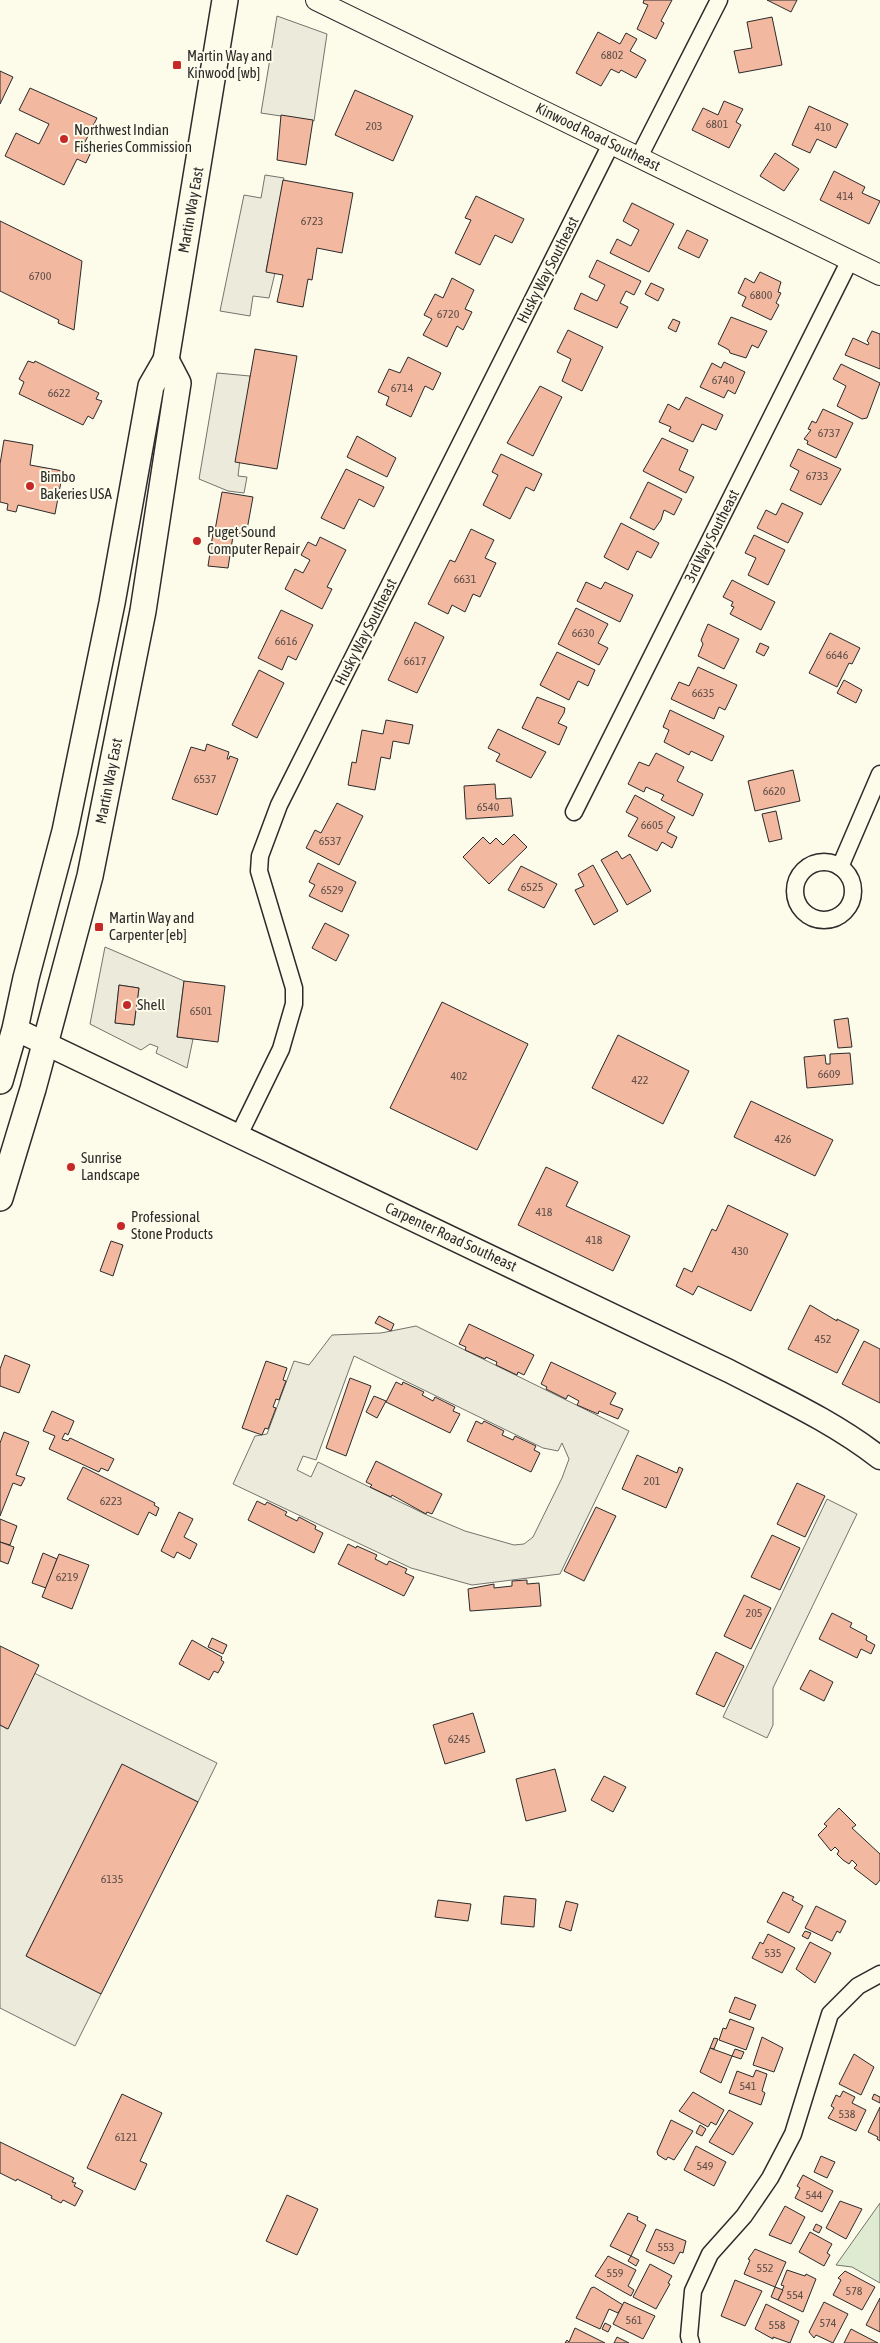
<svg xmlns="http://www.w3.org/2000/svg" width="880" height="2343" font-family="'Asap Condensed',sans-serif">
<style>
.green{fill:#deebd1;stroke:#74746e}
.parking{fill:#eceadb;stroke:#74746e;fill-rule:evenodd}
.building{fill:#f2b8a0;stroke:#2b2b2b}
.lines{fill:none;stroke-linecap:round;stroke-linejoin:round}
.minor-casing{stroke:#2b2b2b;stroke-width:19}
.tertiary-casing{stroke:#2b2b2b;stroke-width:22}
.secondary-casing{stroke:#2b2b2b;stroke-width:25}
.primary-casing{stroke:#2b2b2b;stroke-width:28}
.minor{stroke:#fdfbea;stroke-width:16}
.tertiary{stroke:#fdfbea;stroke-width:20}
.secondary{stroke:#fdfbea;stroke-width:22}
.primary{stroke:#fdfbea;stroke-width:25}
.poi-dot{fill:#c62828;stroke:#fdfbea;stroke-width:2}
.labels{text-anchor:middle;stroke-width:4;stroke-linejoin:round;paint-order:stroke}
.number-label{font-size:12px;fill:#5d4e48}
.poi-label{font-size:15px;fill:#2b2b2b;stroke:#fdfbea;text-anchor:start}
.street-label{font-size:15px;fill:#2b2b2b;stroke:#fdfbea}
</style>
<rect width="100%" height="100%" fill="#fdfbea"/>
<polygon class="green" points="880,2203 880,2283 852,2267 836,2265"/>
<g class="parking">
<polygon points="277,16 327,34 314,121 261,113"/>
<polygon points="265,175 284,178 266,271 275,273 269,298 253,296 250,316 220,311 244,195 261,198"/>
<polygon points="217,373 250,376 238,476 247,477 244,493 228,491 199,479"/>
<path d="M105,947L184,981L177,1037L193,1039L187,1068L156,1053L158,1047L150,1044L141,1050L90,1024ZM119,985L139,988L134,1025L115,1023Z"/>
<path d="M416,1326L629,1431L560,1574L472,1585L411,1568L233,1484L255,1436L267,1434L294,1361L309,1365L332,1335L381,1333ZM354,1356L543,1448L558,1451L562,1443L569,1459L562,1478L533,1537L524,1544L514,1545L465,1531L427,1515L318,1462L311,1477L297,1470L303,1456L316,1460Z"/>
<polygon points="827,1499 857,1514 773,1688 773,1725 767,1738 723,1717"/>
<polygon points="34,1673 217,1763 198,1802 122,1765 26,1956 101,1994 75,2046 0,2008 0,1725 7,1729"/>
</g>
<g class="building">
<polygon points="644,0 672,0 661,21 664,23 656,39 637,29 648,5 643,3"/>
<polygon points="767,0 797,0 791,12"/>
<polygon points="772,17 782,65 739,73 734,51 752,48 747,22"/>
<polygon points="598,32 620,44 626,33 637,39 630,51 646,60 636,78 621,70 619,73 611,69 601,86 576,73"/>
<polygon points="0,71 13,77 0,104"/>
<polygon points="30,88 97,118 83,146 92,150 86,163 77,159 64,185 5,156 16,133 39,144 49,124 19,110"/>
<polygon points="355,90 413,116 393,161 335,135"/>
<polygon points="724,101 743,109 736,122 741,125 729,148 692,130 703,108 718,115"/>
<polygon points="809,106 848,124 836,148 817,139 810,153 792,145"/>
<polygon points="281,115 313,120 306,165 277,160"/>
<polygon points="775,153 799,169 784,191 760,176"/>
<polygon points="834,171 865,187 862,193 880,201 869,224 820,200"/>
<polygon points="283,180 353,193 342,253 317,248 312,280 308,279 303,307 277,302 283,275 266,272"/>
<polygon points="476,196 524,219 512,243 495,235 480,265 455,253 471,220 465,218"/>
<polygon points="632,203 674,224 649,272 610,253 617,239 631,246 639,230 623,221"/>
<polygon points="0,221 82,261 74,330 58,323 59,320 0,291"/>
<polygon points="687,230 708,240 699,258 678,248"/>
<polygon points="597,260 641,281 634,295 626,291 620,303 628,307 617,328 574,309 581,293 597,301 605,285 589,277"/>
<polygon points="760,272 781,282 778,292 781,293 776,303 779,305 771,320 742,306 746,297 738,293 745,278 754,283"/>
<polygon points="452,278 474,290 465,309 472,312 463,330 457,326 447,347 423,335 432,319 424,315 435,294 443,298"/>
<polygon points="651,283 664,289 658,301 645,294"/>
<polygon points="731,317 767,331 758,348 752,345 746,358 730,353 729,350 718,344"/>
<polygon points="673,319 680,322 676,332 668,328"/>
<polygon points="568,330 603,347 582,391 562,381 571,359 557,352"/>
<polygon points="872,331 880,334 880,369 845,355 853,338 868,345 869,343 867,341"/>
<polygon points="255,349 297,356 277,469 235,462"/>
<polygon points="408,357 441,373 433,390 425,386 411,417 386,405 389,397 378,392 389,369 400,373"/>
<polygon points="28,361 34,363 35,361 99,393 96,399 102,401 93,419 88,416 83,425 19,394 24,382 19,379"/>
<polygon points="724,362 745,372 735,394 728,390 724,398 700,387 712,363 721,368"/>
<polygon points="841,364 880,383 867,418 862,419 837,406 846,386 833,379"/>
<polygon points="540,386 562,397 533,456 507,443"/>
<polygon points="686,397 723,415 716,430 702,424 693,442 669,431 671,427 659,422 668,404 679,410"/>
<polygon points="823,409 853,423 836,458 807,444 808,441 804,439 811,430 808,429 812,421 816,423"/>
<polygon points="357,436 396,458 387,477 347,457"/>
<polygon points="662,438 688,450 679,470 694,477 686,493 643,471"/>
<polygon points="4,440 33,445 30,465 63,471 55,514 18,505 16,512 7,510 8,504 0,502 0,464"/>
<polygon points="798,449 841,469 821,505 790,490 799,471 790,466"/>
<polygon points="501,454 542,474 534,491 526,487 510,519 483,505 498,475 492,472"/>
<polygon points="346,469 384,487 374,507 359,499 344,529 321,518"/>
<polygon points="648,482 682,499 674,515 664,510 661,520 654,530 630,518"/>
<polygon points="222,492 253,497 246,535 215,530"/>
<polygon points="782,503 803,513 788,543 757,528 766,510 776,515"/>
<polygon points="621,523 659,543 651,558 637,551 628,570 604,557"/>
<polygon points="471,529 494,540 485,558 496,563 480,597 473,594 465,612 452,605 448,614 428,604 450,560 455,562"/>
<polygon points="213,533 233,536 228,568 208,566"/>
<polygon points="754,535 785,550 768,585 748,575 756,558 745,553"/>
<polygon points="320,537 346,550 327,587 332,589 322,609 285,589 295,569 303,573 310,560 301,555 308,542 316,546"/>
<polygon points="732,580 775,602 761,630 730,614 734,607 731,606 733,602 723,597"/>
<polygon points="586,582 601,589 605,582 633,595 620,622 577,601"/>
<polygon points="576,608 608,624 598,643 608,648 599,665 558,644"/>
<polygon points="281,610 313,625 296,660 288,656 282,670 258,658"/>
<polygon points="415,622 444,637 417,693 388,680"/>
<polygon points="708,624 739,639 724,669 698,656 703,644 701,640"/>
<polygon points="830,633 860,648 852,664 849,663 837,687 809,673"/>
<polygon points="760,643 769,647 764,656 756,652"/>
<polygon points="557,652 595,670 588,686 578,681 569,700 540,685"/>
<polygon points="698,667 737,685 725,710 719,707 714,719 671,699 679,682 689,686"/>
<polygon points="259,670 284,683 257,738 232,725"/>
<polygon points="844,680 862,690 856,703 837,693"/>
<polygon points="537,697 565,708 564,713 558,723 567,727 559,745 522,728"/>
<polygon points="670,710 724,736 712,761 691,751 689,755 664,742 669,730 663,727"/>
<polygon points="386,720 413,725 409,744 393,741 390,759 381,757 375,790 348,785 352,762 356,763 362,730 383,734"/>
<polygon points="498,729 546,752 531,778 496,761 500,754 488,748"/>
<polygon points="207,744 229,752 227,759 229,759 230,756 238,759 217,815 172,799 191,747 205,751"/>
<polygon points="656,753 684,767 677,781 703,794 693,816 661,800 664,795 646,787 644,792 628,784 639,762 649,766"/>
<polygon points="793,770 800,801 755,811 748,781"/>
<polygon points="495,784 496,799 511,798 513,816 466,819 464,786"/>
<polygon points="635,795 675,817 667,832 677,837 672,848 662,842 657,851 628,836 638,818 626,812"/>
<polygon points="337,803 363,816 339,865 306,848 315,830 321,833"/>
<polygon points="776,811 782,839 769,842 762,814"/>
<polygon points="514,834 527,847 489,884 463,857 483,837 490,844 496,838 503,845"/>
<polygon points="617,851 622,859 630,854 651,891 627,905 601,860"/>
<polygon points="318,863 356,882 342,912 309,896 315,885 309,882"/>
<polygon points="593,865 618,911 594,925 575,890 584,886 578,874"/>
<polygon points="521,866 557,884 544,908 508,890"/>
<polygon points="325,923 349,935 336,961 312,948"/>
<polygon points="184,981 225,986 218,1042 177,1037"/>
<polygon points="119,985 139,988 134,1025 115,1023"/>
<polygon points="442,1002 528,1044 477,1150 390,1108"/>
<polygon points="848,1018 852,1047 838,1048 834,1020"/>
<polygon points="618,1035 689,1071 663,1124 592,1088"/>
<polygon points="850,1053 853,1084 807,1088 804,1057 825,1055 826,1064 830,1064 830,1054"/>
<polygon points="751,1101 833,1140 815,1176 734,1137"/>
<polygon points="546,1167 578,1182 566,1206 630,1236 613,1271 518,1225"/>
<polygon points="728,1205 788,1234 751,1311 698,1286 693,1295 676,1286 684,1268 692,1272 712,1229 716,1231"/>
<polygon points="111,1241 123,1245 113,1276 100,1271"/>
<polygon points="810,1305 837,1321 837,1319 859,1330 837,1373 788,1349"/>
<polygon points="379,1316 394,1324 391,1331 375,1323"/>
<polygon points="469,1324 534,1355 524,1375 518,1372 517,1375 496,1365 497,1362 486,1357 485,1359 465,1350 466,1347 459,1344"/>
<polygon points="864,1341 880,1349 880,1403 842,1384"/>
<polygon points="5,1355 30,1365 19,1393 0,1386 0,1369"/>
<polygon points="266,1361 287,1368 283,1380 286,1381 279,1400 276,1399 273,1407 276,1408 268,1429 265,1428 262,1435 242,1428"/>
<polygon points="551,1362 616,1393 610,1404 623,1409 618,1419 599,1411 598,1414 577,1405 579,1401 568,1395 566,1399 546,1389 547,1387 541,1384"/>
<polygon points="350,1378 371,1386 346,1456 326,1448"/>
<polygon points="396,1382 402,1385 403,1382 424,1392 422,1395 433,1401 435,1397 455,1407 453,1411 460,1414 450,1433 386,1402"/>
<polygon points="374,1396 386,1401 377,1418 366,1412"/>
<polygon points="52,1411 74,1421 68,1435 65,1433 62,1439 68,1441 70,1438 114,1459 108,1471 101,1468 99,1472 49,1449 55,1436 43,1431"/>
<polygon points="476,1421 482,1424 484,1421 504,1431 502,1435 513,1440 515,1436 536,1446 534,1450 540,1453 531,1472 467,1441"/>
<polygon points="4,1432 29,1442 16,1475 25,1478 21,1486 13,1483 0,1516 0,1443"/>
<polygon points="637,1455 677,1473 679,1467 683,1469 666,1508 622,1489"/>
<polygon points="376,1461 442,1494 432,1514 427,1512 426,1514 392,1495 391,1497 370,1487 372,1485 366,1482"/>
<polygon points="83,1467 155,1503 154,1505 159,1508 156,1516 149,1512 138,1535 67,1499"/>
<polygon points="797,1483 825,1496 805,1537 777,1524"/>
<polygon points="257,1501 265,1505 267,1502 287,1512 285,1515 297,1521 299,1517 316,1526 315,1529 323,1533 314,1553 248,1520"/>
<polygon points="596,1507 616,1516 584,1581 564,1571"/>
<polygon points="179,1512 193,1519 184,1537 197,1544 190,1559 177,1552 174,1558 161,1551"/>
<polygon points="0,1519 17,1526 10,1545 0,1542"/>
<polygon points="772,1535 800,1548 780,1590 751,1577"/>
<polygon points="0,1542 14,1547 8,1564 0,1561"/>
<polygon points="348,1544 356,1548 357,1546 377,1555 375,1559 387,1565 389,1561 407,1569 405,1573 414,1577 404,1596 338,1564"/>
<polygon points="43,1553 57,1559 46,1588 32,1583"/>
<polygon points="59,1554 89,1565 72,1609 42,1597"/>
<polygon points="527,1580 527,1584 539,1583 541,1606 470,1611 468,1589 494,1584 494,1588 512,1586 512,1581"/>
<polygon points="744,1595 771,1608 751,1649 724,1636"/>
<polygon points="832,1613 852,1623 850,1627 867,1636 866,1640 875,1645 871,1654 861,1649 857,1658 819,1639"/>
<polygon points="212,1638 227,1645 223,1654 208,1647"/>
<polygon points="192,1640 222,1657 221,1660 224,1662 218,1673 214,1671 209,1680 179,1664"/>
<polygon points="0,1646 39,1665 8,1729 0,1725"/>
<polygon points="716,1652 744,1666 724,1707 696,1694"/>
<polygon points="810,1670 833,1682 824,1701 800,1689"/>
<polygon points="473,1713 485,1752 445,1764 433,1725"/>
<polygon points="122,1764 198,1802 101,1994 26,1956"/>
<polygon points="555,1769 566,1811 526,1821 516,1779"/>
<polygon points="604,1776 626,1787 613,1812 591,1800"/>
<polygon points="839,1808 856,1825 852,1828 880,1854 880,1880 876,1885 854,1868 857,1865 852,1860 849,1864 843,1860 837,1854 839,1851 835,1847 831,1851 818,1835 827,1826 824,1824"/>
<polygon points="783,1892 794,1897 792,1900 803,1906 789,1933 767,1922"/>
<polygon points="504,1896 536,1899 534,1927 501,1924"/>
<polygon points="438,1900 471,1904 468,1921 435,1917"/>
<polygon points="566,1901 578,1904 571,1931 559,1927"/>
<polygon points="816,1906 846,1921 840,1933 837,1931 832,1941 805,1928"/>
<polygon points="805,1931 811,1933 808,1939 802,1936"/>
<polygon points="768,1934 795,1948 782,1973 752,1958 760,1942 763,1944"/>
<polygon points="810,1942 831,1953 815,1983 796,1969"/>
<polygon points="735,1997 756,2005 750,2020 729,2012"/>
<polygon points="730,2019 754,2028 746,2050 719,2040 723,2028 726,2029"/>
<polygon points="762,2037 783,2048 774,2072 753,2065"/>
<polygon points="714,2038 718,2039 714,2049 710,2048"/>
<polygon points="710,2048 732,2056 721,2083 700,2072"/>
<polygon points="735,2049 744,2052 741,2059 732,2056"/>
<polygon points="854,2054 874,2067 861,2095 839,2084"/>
<polygon points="756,2070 767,2074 762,2091 765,2093 761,2105 729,2093 737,2071 753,2077"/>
<polygon points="843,2091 855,2097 852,2103 866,2110 856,2131 828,2118 834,2108 831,2106 836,2095 840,2097"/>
<polygon points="693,2092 724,2110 716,2125 711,2122 708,2127 679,2111"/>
<polygon points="122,2094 162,2113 140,2161 147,2164 135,2190 87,2168"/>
<polygon points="874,2094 880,2097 880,2103 872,2099"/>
<polygon points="880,2107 880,2141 877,2139 878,2137 868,2132"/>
<polygon points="729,2110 753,2123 733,2155 709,2142"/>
<polygon points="671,2120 693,2131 674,2160 668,2157 666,2160 658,2155 657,2152"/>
<polygon points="700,2125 706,2129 702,2136 696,2133"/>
<polygon points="0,2142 74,2178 72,2182 76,2183 74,2186 83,2191 75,2206 63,2200 61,2203 51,2198 52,2196 17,2179 16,2181 0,2173"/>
<polygon points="696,2146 726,2162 714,2186 684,2170"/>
<polygon points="821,2156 835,2162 827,2178 814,2172"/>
<polygon points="803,2175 833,2191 822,2212 795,2198 800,2188 797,2186"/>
<polygon points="287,2195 318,2209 297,2255 266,2241"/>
<polygon points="840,2201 862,2209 846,2239 826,2228"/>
<polygon points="785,2206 805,2217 791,2244 769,2235"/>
<polygon points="628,2213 638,2217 637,2220 646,2225 631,2256 610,2246"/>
<polygon points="816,2224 822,2227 819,2233 813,2230"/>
<polygon points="656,2229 686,2241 683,2253 680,2252 674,2264 646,2251"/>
<polygon points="810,2232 832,2244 827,2253 830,2255 824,2266 799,2252"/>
<polygon points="755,2249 786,2262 775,2287 744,2274 750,2260 748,2259"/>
<polygon points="608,2256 636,2270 628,2286 634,2290 631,2296 595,2276"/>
<polygon points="631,2256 639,2260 636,2266 628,2261"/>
<polygon points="650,2264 672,2276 668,2283 670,2284 656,2309 633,2297"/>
<polygon points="787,2270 805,2276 806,2274 816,2279 803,2312 778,2300 784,2286 781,2285"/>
<polygon points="845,2271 875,2287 862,2310 833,2295 841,2280 838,2278"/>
<polygon points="735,2280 762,2291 745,2326 721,2316"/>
<polygon points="594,2287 623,2305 618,2313 609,2309 600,2329 576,2318 591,2288"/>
<polygon points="775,2287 783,2290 778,2300 771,2297"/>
<polygon points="880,2298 880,2332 866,2325"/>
<polygon points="624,2302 655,2316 643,2339 613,2324"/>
<polygon points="824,2302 848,2314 833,2343 816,2335 814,2338 809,2332"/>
<polygon points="766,2304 799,2321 790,2343 773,2337 773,2339 755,2329"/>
<polygon points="605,2323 611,2326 608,2332 602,2329"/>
<polygon points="575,2328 605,2343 565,2343 567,2340 569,2342"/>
<polygon points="851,2329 878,2343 844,2343"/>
<polygon points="617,2337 629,2343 614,2343"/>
</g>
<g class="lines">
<g class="minor-casing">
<g id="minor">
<polyline points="639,157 719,0"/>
<polyline points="574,812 850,260"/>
<circle cx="824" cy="891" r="29"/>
<polyline points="840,867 880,774"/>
<polyline points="238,1137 281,1049 294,1004 294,988 259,871 260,856 279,805 611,144"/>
<polyline points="691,2343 689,2336 693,2291 710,2254 744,2216 770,2178 793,2134 830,2014 858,1986 880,1974"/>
</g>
</g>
<g class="tertiary-casing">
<polyline id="tertiary" points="316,0 880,275"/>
</g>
<g class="secondary-casing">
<path id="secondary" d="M15,1029L729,1371C781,1398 834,1422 880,1458"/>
</g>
<g class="primary-casing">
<g id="primary">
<polyline points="0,1081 15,1029 26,978 65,831 112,603 151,386 166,360 225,0"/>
<polyline points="0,1198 33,1089 90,876 143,611 178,383 166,360"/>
</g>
</g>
<use href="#minor" class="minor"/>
<use href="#tertiary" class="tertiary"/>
<use href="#secondary" class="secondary"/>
<use href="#primary" class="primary"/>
</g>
<g class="poi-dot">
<rect x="172" y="60" width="10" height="10" rx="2.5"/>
<circle cx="64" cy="139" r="5"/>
<circle cx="30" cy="486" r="5"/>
<circle cx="197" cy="541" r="5"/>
<rect x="94" y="922" width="10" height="10" rx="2.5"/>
<circle cx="127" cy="1005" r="5"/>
<circle cx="71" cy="1167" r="5"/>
<circle cx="121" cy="1226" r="5"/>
</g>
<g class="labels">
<g class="number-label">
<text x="612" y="59">6802</text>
<text x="717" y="128">6801</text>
<text x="374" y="130">203</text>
<text x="823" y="131">410</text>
<text x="845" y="200">414</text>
<text x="312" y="225">6723</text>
<text x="40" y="280">6700</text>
<text x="761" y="299">6800</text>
<text x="448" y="318">6720</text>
<text x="723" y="384">6740</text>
<text x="402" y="392">6714</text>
<text x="59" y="397">6622</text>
<text x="829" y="437">6737</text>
<text x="817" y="480">6733</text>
<text x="465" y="583">6631</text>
<text x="583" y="637">6630</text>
<text x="286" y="645">6616</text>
<text x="837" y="659">6646</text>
<text x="415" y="665">6617</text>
<text x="703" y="697">6635</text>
<text x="205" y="783">6537</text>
<text x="774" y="795">6620</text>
<text x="488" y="811">6540</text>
<text x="652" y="829">6605</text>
<text x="330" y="845">6537</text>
<text x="532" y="891">6525</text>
<text x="332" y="894">6529</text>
<text x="201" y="1015">6501</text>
<text x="829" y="1078">6609</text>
<text x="459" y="1080">402</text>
<text x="640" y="1084">422</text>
<text x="783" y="1143">426</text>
<text x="544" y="1216">418</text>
<text x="594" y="1244">418</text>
<text x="740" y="1255">430</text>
<text x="823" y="1343">452</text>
<text x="652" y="1485">201</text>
<text x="111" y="1505">6223</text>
<text x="67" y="1581">6219</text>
<text x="754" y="1617">205</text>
<text x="459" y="1743">6245</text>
<text x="112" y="1883">6135</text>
<text x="773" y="1957">535</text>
<text x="748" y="2090">541</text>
<text x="847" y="2118">538</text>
<text x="126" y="2141">6121</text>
<text x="705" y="2170">549</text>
<text x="814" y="2199">544</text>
<text x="666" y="2251">553</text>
<text x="765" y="2272">552</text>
<text x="615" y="2277">559</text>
<text x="854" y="2295">578</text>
<text x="795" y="2299">554</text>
<text x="634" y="2324">561</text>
<text x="828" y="2327">574</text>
<text x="777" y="2329">558</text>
</g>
<g class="poi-label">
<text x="187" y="61">Martin Way and<tspan x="187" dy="17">Kinwood [wb]</tspan></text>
<text x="74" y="135">Northwest Indian<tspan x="74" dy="17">Fisheries Commission</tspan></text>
<text x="40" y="482">Bimbo<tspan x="40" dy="17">Bakeries USA</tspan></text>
<text x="207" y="537">Puget Sound<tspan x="207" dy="17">Computer Repair</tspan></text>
<text x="109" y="923">Martin Way and<tspan x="109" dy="17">Carpenter [eb]</tspan></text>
<text x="137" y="1010">Shell</text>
<text x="81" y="1163">Sunrise<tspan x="81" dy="17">Landscape</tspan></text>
<text x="131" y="1222">Professional<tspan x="131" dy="17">Stone Products</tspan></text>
</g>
<g class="street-label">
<text transform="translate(598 137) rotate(26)" y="5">Kinwood Road Southeast</text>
<text transform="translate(191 210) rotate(-80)" y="5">Martin Way East</text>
<text transform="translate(548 270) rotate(-63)" y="5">Husky Way Southeast</text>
<text transform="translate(712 536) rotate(-63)" y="5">3rd Way Southeast</text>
<text transform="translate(366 632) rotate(-63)" y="5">Husky Way Southeast</text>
<text transform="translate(109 781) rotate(-79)" y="5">Martin Way East</text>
<text transform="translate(451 1237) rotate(25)" y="5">Carpenter Road Southeast</text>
</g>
</g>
</svg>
